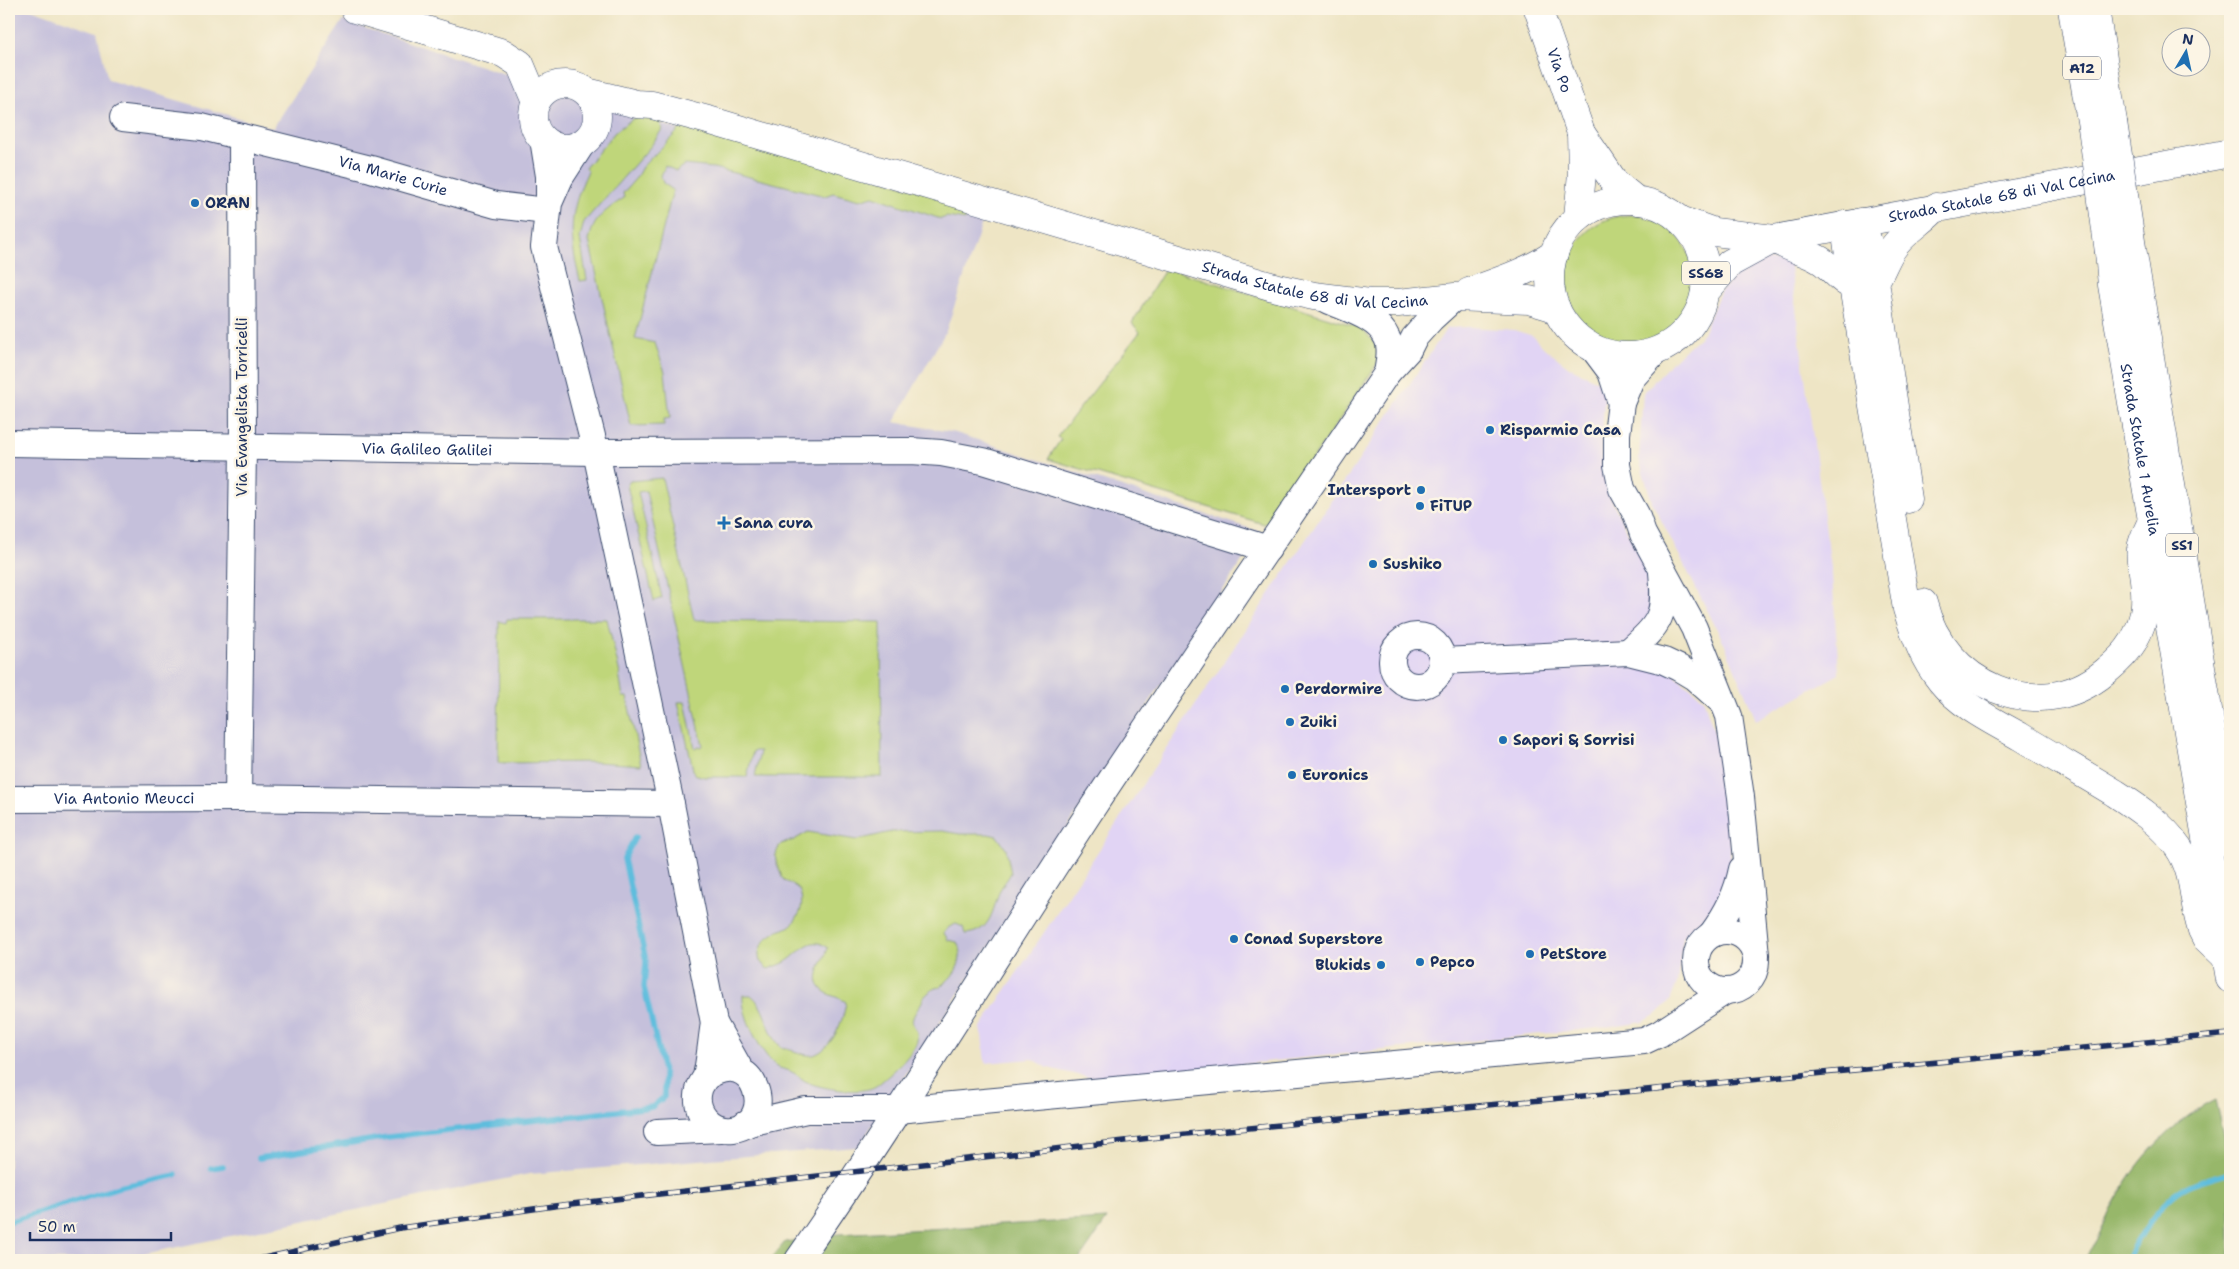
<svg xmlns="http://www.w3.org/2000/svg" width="2239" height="1269" font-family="'Shantell Sans',sans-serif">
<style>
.built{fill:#e1d4f4}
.industrial{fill:#c5c0db}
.green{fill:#bfd67a;stroke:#6d826c}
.forest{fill:#97b76a;stroke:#597364}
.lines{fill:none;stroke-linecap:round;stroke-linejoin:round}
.stream{stroke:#5fbddd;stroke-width:5.5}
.minor-casing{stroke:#3b4a6d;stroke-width:28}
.major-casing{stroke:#3b4a6d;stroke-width:29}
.highway-casing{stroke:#3b4a6d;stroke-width:29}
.minor{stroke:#fff;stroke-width:26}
.major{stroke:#fff;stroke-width:28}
.highway{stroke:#fff;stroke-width:28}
.rail-casing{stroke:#1b2f5e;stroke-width:5.5}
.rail{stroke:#fcf5e5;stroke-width:4;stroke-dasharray:11;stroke-linecap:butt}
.highway-bridge-casing{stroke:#3b4a6d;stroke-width:29;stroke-linecap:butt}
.highway-bridge{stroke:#fff;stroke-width:28}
.poi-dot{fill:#1f6fb2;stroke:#fcf5e5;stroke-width:2}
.labels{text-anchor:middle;stroke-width:5;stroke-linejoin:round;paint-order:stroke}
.shield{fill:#fcf5e5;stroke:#5e6a86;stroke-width:1}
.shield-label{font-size:14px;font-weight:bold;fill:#1b2f5e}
.street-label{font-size:15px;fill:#1b2f5e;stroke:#fcf5e5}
.poi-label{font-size:15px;font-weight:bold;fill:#1b2f5e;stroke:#fcf5e5;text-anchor:start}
</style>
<rect width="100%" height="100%" fill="#fcf5e5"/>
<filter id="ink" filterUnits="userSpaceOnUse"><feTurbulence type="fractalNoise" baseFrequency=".02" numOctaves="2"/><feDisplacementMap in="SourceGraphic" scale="10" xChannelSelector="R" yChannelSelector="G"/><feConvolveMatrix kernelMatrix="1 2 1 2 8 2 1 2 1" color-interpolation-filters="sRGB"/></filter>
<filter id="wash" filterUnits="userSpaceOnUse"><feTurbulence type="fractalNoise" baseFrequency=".0096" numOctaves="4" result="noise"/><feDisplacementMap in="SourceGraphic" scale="20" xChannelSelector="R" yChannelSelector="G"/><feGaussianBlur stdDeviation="1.12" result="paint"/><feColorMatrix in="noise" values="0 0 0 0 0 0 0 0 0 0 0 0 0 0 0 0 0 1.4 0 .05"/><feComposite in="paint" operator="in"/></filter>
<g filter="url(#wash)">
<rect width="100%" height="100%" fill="#eee5c5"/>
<g class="built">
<polygon points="1765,260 1789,261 1832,575 1839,674 1756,720 1725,645 1652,502 1639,459 1643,393 1677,357 1703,334 1720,292 1744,268"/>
<polygon points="1469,327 1514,330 1533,336 1544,348 1569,367 1605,385 1601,452 1603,468 1609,495 1651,579 1656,610 1631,640 1703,698 1716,738 1725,789 1732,874 1725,902 1683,937 1677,983 1670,1001 1655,1015 1643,1022 1618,1026 1185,1070 1091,1078 1048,1068 1033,1059 985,1063 981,1027 1447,328"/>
</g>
<polygon class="industrial" points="9,9 31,9 97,32 108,80 273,128 343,21 603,106 982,223 946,331 894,422 956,433 1261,532 858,1147 529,1174 115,1260 9,1260"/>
<g class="green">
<path d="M648,113L669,115L660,125L663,128L651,146L584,222L580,238L587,280L580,281C569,237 568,213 588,171L585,168L615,132L632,119Z"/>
<path d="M688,121L982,209L965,220L946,217L941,219L873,196L860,200L833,193L825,196L714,168L684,165L676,171L665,166L661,176L663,183L673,190L635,339L655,343L665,372L670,418L664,419V425L631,426L589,241C593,218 606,210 624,198L623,193L636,178L642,167Z"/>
<circle cx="1630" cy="279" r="64"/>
<polygon points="1166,268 1362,328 1377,346 1379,361 1272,519 1264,524 1048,459 1061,439 1057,437 1140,332 1132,323"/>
<polygon points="662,478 694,620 881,622 882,777 755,777 760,751 753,751 747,777 704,777 694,774 678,702 685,702 695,748 703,746 646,491 638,492 662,598 654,601 627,485 630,481"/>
<polygon points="507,619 607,619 620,674 619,674 623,697 627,697 641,765 596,762 498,763 499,621 506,623"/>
<path d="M942,831L960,834H988L997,836L1006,849L1011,873C1008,879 1003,884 1000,890C992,910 992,932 965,934L963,927L956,924L949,927L944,933L948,940L957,942C965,956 957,975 943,984C939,988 931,989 927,994C923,997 922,1003 919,1007C904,1028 920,1023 917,1041C914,1054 887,1078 876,1086C862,1095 824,1089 809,1083C802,1080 797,1074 790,1071C785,1069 780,1069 776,1066C761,1054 741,1014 743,995H751C765,1005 767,1031 779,1045C783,1049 792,1050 797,1052C803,1054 810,1057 816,1054C833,1047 844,1019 846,1002C840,997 832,997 825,992C808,980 824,962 828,948C812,935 803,949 790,959C784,964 776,966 768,969C752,959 759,942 774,933C778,930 784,930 788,927C794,924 797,917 800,912C803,903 803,889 793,885C790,883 786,883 783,879C781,877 782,876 780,872C775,860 773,856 781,844L794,840L808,832L857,840L891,832Z"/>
</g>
<g class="forest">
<path d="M2215,1100L2230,1165V1260H2083C2096,1246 2105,1220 2114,1203C2136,1161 2172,1121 2215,1100Z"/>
<polygon points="1107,1219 1079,1260 770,1260 785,1242 838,1234"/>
</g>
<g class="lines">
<g class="stream">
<polyline points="259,1158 388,1137 652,1107 664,1097 664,1075 644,987 646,961 624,859 635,837"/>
<polyline points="211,1168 223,1166"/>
<polyline points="9,1222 119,1187 176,1175"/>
<path d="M2126,1260C2140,1237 2154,1211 2175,1194C2190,1182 2213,1177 2230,1172"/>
</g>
</g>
</g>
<g filter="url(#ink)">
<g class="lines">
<g class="minor-casing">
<g id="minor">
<polyline points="123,118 202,127 242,137 243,448 238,798"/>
<path id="s1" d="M242,137L371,169L496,205L546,211"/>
<polyline points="543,139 549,176 549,198"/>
<path d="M1328,300C1347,309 1378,317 1387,338C1392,348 1389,362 1387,373"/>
<polyline points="1593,348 1611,372 1621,403"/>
<polyline points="1656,351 1631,379 1621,403 1617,434 1617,465 1622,489 1636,514 1643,534 1694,628 1729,716 1741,797 1756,955"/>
<path id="s2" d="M9,443L596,452L544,247L549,203L560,178L582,144"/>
<circle cx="1417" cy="661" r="25"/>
<path d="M1628,652C1661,623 1666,616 1662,572"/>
<polyline points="1442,661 1628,652 1664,661 1679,668 1694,677 1720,700"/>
<path id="s3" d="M9,799L238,798L671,804L596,452L911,451L941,453L983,461L1268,549"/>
<polyline points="671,804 714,1023 741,1071"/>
<circle cx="1726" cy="961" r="30"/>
<path d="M1712,934C1727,913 1737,894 1742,869"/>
<path d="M705,1078C755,1042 779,1123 733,1129C711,1132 693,1111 699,1090C700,1085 704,1081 706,1076C710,1059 711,1041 714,1023"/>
<polyline points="745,1124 806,1110 897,1110 1644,1041 1659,1034 1724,992"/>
<polyline points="657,1132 721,1129"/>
<path d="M798,1260C901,1112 994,958 1093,807C1190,661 1289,518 1387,373L1408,350L1414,338L1431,319L1455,297"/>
</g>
</g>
<g class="major-casing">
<g id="major">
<polyline points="355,9 503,53 520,64 536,102"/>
<path id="s4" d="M1538,9L1581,133L1615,183L1637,201"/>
<circle cx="565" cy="116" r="32"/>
<path id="s5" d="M587,92L637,104L652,105L708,120L1277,288L1314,296L1370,303H1398L1455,297L1529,300L1556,308"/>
<circle cx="1628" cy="278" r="78"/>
<polyline points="1578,218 1582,173 1581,133"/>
<polyline points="1680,220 1714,232 1774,239"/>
<path d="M1469,292C1499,281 1528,272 1554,254"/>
<path id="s6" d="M1705,292L1730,263L1774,239L2230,153"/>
</g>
</g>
<g class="highway-casing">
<g id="highway">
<polyline points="2072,9 2092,127"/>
<polyline points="2095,9 2113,122"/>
<polyline points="1861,222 1870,248 1908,499"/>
<path d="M1845,225L1853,286L1907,609C1915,635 1923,659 1941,681C1961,706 1993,721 2021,737C2052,756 2084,774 2115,793C2138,808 2162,824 2178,847C2196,872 2192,902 2202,930L2206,938L2226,957"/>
<path d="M1774,239C1790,249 1805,251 1820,260C1833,268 1840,281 1853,286"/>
<polyline points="2132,248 2230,843"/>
<path id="s7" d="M2109,252L2112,285L2230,979"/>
<path d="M1875,281C1883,270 1886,255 1896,244C1908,229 1924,221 1936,207"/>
<path d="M1923,603C1943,684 2037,728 2105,672C2116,663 2126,654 2133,642C2147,618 2147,598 2143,572C2142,565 2139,556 2141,549C2142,540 2148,530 2152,521"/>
</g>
</g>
<use href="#minor" class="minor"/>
<use href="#major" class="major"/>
<use href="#highway" class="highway"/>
<g class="rail-casing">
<polyline id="rail" points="255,1260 400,1228 554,1206 1186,1134 2230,1034"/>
</g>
<use href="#rail" class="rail"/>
<g class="highway-bridge-casing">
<g id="highway-bridge">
<polyline points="2113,122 2132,248"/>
<polyline points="2092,127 2109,252"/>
</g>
</g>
<use href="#highway-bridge" class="highway-bridge"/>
</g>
</g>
<g class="poi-dot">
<circle cx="195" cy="203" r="5"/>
<circle cx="1490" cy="430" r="5"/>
<circle cx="1421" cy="490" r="5"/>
<circle cx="1420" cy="506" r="5"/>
<path d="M721.5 515.5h5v5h5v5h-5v5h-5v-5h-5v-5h5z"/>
<circle cx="1373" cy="564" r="5"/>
<circle cx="1285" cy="689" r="5"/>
<circle cx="1290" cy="722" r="5"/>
<circle cx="1503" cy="740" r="5"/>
<circle cx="1292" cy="775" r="5"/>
<circle cx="1234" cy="939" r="5"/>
<circle cx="1530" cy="954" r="5"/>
<circle cx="1420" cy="962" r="5"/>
<circle cx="1381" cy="965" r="5"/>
</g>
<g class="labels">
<g class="shield">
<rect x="2063" y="56.5" width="38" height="23" rx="4"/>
<rect x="1682" y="261.5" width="48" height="23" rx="4"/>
<rect x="2166" y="533.5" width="32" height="23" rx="4"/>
</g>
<g class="shield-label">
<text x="2082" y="73">A12</text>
<text x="1706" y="278">SS68</text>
<text x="2182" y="550">SS1</text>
</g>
<g class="street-label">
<text dy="5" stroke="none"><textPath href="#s4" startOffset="65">Via Po</textPath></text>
<text dy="5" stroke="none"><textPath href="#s1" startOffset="156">Via Marie Curie</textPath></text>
<text dy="5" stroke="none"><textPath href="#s6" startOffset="320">Strada Statale 68 di Val Cecina</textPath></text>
<text dy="5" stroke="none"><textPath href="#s5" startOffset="755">Strada Statale 68 di Val Cecina</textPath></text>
<text transform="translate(242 407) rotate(-90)" y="5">Via Evangelista Torricelli</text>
<text dy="5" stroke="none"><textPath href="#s2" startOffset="418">Via Galileo Galilei</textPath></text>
<text dy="5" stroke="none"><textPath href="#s7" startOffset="200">Strada Statale 1 Aurelia</textPath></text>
<text dy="5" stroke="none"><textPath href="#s3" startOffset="115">Via Antonio Meucci</textPath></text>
</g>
<g class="poi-label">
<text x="205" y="208">ORAN</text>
<text x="1500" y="435">Risparmio Casa</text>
<text x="1411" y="495" text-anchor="end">Intersport</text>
<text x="1430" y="511">FiTUP</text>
<text x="734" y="528">Sana cura</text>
<text x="1383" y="569">Sushiko</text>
<text x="1295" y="694">Perdormire</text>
<text x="1300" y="727">Zuiki</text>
<text x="1513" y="745">Sapori &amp; Sorrisi</text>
<text x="1302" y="780">Euronics</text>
<text x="1244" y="944">Conad Superstore</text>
<text x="1540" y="959">PetStore</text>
<text x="1430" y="967">Pepco</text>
<text x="1371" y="970" text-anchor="end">Blukids</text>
</g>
</g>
<rect width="2239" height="1269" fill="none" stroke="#fcf5e5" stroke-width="30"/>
<g transform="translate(2186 52) rotate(9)"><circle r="24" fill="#fcf5e5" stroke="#a2a6af"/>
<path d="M0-4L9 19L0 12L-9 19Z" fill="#1f6fb2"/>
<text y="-8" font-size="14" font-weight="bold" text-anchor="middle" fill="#1b2f5e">N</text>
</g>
<path d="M30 1232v8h141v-8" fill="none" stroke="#1b2f5e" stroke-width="2.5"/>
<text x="38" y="1232" font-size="15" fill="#1b2f5e" stroke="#fcf5e5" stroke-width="4" paint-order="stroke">50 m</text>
</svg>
